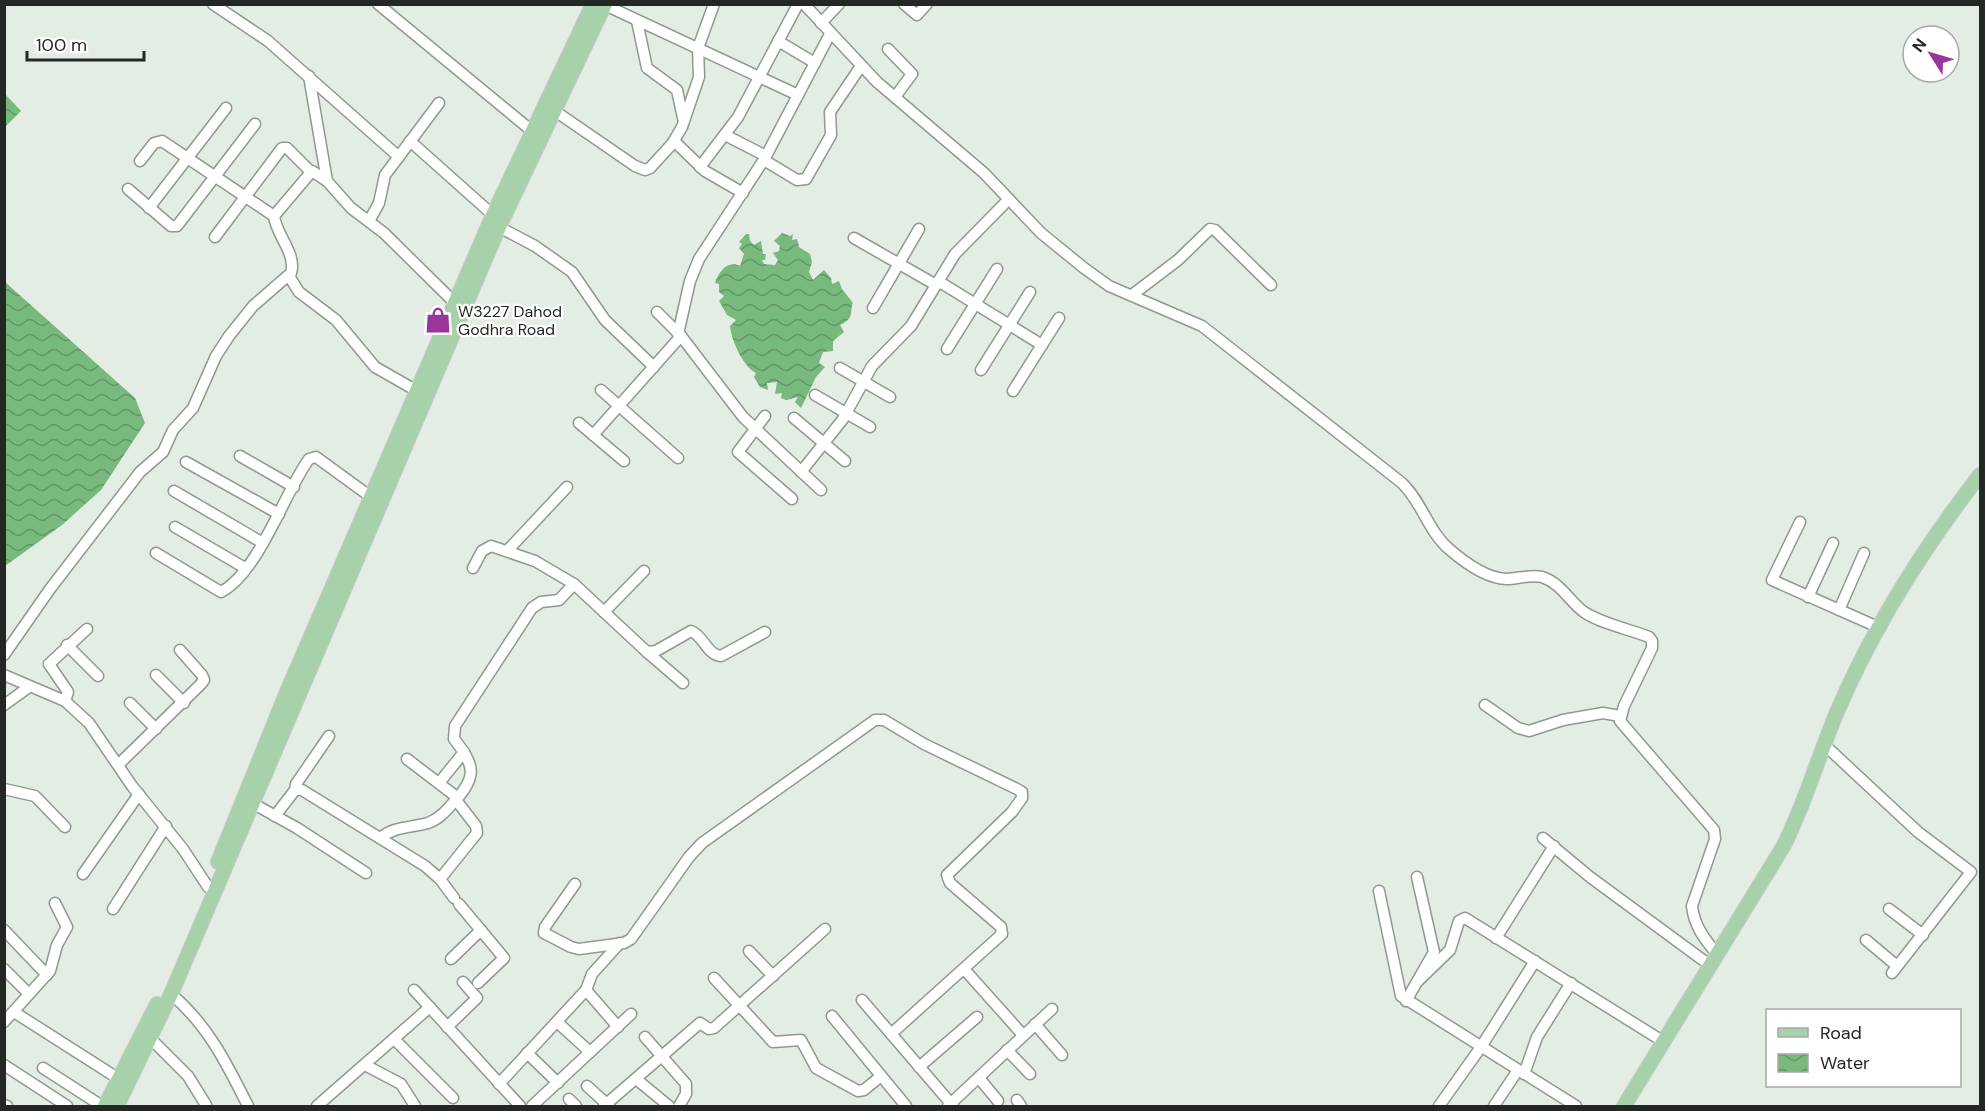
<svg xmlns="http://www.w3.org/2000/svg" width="1985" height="1111" font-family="'DM Sans',sans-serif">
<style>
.water{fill:url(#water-waves)}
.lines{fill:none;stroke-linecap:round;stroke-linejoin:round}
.minor-casing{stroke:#8f998f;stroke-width:13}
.major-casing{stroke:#cacbca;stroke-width:16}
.minor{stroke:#fff;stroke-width:10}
.major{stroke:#a6d1aa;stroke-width:14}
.labels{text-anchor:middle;stroke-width:4.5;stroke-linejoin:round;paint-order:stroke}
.poi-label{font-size:16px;fill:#242824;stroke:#fff;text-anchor:start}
</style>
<defs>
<pattern id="water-waves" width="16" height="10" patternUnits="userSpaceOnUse" patternTransform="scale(1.5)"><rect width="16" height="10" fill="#78b97e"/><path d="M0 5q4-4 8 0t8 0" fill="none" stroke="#629667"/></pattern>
</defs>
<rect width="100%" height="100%" fill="#e3ede3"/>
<g class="water">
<polygon points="5,94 21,111 5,127"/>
<path d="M782,233L790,236L793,234L792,240L797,239L799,247L810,254L812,262L809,272L813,280L824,270L831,278L832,284L839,281L842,289L853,303C849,310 856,318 840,325L844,332L833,341V351L823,352L819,363L825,367L816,377L801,408L795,402L798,397L786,400L781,398L782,393L775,394L777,382L767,383L768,390L760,387L754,377L756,373C744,367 732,343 730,326L736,320L727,315L719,301L724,296L719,292V284L715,283C719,271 728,260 740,266L744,254L739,248L742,244L739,242L746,234H749L750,241L754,245L761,241L763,254H766L765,260H762L764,264L775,265L778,260L773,253L779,251L780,246L774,241Z"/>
<polygon points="5,282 135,398 145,423 101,490 62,525 5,566"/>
</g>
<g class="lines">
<g class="minor-casing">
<g id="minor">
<polyline points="213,4 268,41 399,157"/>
<polyline points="378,4 532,131"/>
<path d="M804,4L877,82L984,173L1041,233L1084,268L1109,286L1202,326L1402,483C1422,502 1428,531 1449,549C1464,562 1485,578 1506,579C1518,579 1530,574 1542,577C1561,583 1569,601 1584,612C1602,624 1629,629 1649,637L1652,641V648L1624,706L1620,721L1714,830L1715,839L1692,906C1694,926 1705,940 1718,955"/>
<polyline points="904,4 917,15 927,4"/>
<polyline points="605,5 798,95"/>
<polyline points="637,21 647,68 677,90 683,118"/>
<polyline points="821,23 839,4"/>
<polyline points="778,41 815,63"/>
<polyline points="888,49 912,74 895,97"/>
<polyline points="309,76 327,181"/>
<polyline points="555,111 635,166 645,170 650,168 672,144 682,127 699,77 698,48 714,4"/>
<polyline points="725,135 766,156"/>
<polyline points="410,141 493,215"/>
<polyline points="674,141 705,171 743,193"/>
<polyline points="764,160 797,180 806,179 831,135 830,112 861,66"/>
<polyline points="140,161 154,143 162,141 274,216 312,171 327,181 351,208 384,233 455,303"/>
<polyline points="700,167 738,117 798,4"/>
<polyline points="128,189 171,226 177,226 255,124"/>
<polyline points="149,208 226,108"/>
<polyline points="369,221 379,203 385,175 439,103"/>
<polyline points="499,227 535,246 572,272 605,320 654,367"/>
<polyline points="215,237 282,148 287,148 310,171"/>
<polyline points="854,238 936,285"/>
<polyline points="289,276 299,292 336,320 375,367 417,391"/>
<polyline points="938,281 1042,345"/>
<polyline points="1132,295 1178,260 1210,229 1215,230 1271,285"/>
<polyline points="873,308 919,229"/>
<polyline points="657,312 681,336 743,417 821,490"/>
<polyline points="678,334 690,281 699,259 765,158 830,34"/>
<polyline points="947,349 997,269"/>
<polyline points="840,368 890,397"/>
<polyline points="981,370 1030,292"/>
<polyline points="601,390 678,458"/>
<polyline points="1013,391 1059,318"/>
<polyline points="815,395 870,427"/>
<polyline points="765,416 738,452 792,499"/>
<polyline points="794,418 845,461"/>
<polyline points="579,423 624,461"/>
<polyline points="593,435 681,336"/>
<polyline points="240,456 294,487"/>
<polyline points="186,462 279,514"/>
<polyline points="801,472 843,419 872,366 911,326 955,254 1009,199"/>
<polyline points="174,491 263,543"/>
<polyline points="1800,522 1772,580 1880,628"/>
<polyline points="175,527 245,568"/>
<polyline points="507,551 567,487"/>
<path d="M156,553L221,592C259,572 284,493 309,459L316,457L371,497"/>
<path d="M473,568L482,551L491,546L535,561L574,584L647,652L656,651L691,631C704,636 707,655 721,656L765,632"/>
<polyline points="1808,597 1833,543"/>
<polyline points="1839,610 1864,553"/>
<polyline points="604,612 644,571"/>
<polyline points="67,645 98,676"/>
<polyline points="647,652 683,683"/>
<path d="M4,655L50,589L140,472L163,452L173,430L193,408L216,356L229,336L253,306L291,273C297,254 276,235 274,216"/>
<polyline points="4,675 65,701 89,723 132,786 183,849 208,887"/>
<polyline points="156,675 184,703"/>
<polyline points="65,701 68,692 49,664 87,629"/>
<polyline points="130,703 156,729"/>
<polyline points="4,705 29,687"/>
<polyline points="1485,705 1518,728 1529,731 1563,720 1603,713 1620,716"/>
<polyline points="1830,750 1918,832 1971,872 1892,973"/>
<polyline points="407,759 458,798"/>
<polyline points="118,765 201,684 204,680 202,675 180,650"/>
<polyline points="439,783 464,752"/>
<polyline points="4,789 35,796 65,827"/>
<polyline points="295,790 296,784 329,736"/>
<polyline points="252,803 297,828 366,873"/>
<polyline points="275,816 295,790 302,790 425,866 440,879 454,898"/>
<path d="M380,838C395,826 410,828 428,823C439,819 446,811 453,803C478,777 475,765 454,739L455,726L532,608L541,602L559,600L574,584"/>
<polyline points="1543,838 1590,877 1711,966"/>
<polyline points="83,874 139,794"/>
<polyline points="440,879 477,833 476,826 456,800"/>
<polyline points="575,884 545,927 544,933 571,947 579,949 624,943 631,939 689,857 702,843 875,720 884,720 924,744 1017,789 1022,792 1022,798 1012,812 947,875 950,883 1001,927 1002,934 891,1034"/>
<polyline points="1379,891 1401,996 1576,1106"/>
<polyline points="459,904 504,958 478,983"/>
<polyline points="113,909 166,826"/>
<polyline points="1889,909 1923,935"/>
<polyline points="4,930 47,975"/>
<polyline points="1496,938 1554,846"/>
<polyline points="1866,940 1897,966"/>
<polyline points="749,951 773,976"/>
<polyline points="451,959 481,930"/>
<polyline points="4,969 29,994"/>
<polyline points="964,969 1023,1035"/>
<polyline points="714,978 773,1042 801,1040 816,1068 858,1091 864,1090 881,1076"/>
<polyline points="1418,981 1450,950 1459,921 1465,918 1664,1042"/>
<polyline points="414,990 520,1106"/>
<polyline points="586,990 618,1027"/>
<path d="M171,994C208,1025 227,1064 248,1106"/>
<polyline points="862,1000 953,1106"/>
<polyline points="1406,1001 1434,952 1417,877"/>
<polyline points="14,1012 119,1079"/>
<polyline points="832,1016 906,1106"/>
<polyline points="4,1022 50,971 57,945 67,927 55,903"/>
<polyline points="557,1022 590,1052"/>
<polyline points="1035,1024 1062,1055"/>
<polyline points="447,1027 477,998 463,982"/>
<polyline points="645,1037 686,1084 686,1094 679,1106"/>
<polyline points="151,1039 188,1076 206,1105"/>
<polyline points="394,1039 453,1098"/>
<polyline points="1007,1050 1030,1074"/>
<polyline points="527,1053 558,1083"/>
<polyline points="4,1065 67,1106"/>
<polyline points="365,1065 401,1084 415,1106"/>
<polyline points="919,1067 977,1017"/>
<polyline points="43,1068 102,1106"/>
<polyline points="1524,1074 1537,1037 1571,983"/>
<polyline points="979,1078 998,1101"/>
<polyline points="636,1079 669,1106"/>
<polyline points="499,1084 586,990 592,974 620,943"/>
<polyline points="587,1086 609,1106"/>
<polyline points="569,1099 576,1106"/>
<polyline points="1017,1100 1021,1106"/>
<polyline points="4,1105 7,1106"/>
<polyline points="317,1106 430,1007"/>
<polyline points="532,1106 631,1014"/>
<polyline points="604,1106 700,1023 709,1029 714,1028 825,929"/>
<polyline points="948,1106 1052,1009"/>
<polyline points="1439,1106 1481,1047 1535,961"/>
<polyline points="1494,1106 1518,1070"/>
</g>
</g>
<g class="major-casing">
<g id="major">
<polyline points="218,862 286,694 493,215 593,4"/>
<polyline points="105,1106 157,1004"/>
<polyline points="117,1106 171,994 499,227 605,4"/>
<path d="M1624,1106L1783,847C1805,804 1818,757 1837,712C1873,628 1924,547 1980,475"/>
</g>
</g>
<use href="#minor" class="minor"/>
<use href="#major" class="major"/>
</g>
<defs>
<g id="shop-bare" transform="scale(2.07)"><path d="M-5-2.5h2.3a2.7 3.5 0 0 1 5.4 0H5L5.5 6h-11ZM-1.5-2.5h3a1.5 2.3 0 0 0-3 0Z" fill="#99369c" stroke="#fff" stroke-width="2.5" paint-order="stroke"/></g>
</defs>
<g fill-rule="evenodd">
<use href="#shop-bare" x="438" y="320"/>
</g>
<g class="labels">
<g class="poi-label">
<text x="458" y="317">W3227 Dahod<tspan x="458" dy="18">Godhra Road</tspan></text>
</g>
</g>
<rect width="1985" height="1111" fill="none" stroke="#242824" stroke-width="12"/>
<rect x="1766" y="1009" width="195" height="78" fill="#ffffff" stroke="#a7a9a7" stroke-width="1.5"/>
<rect x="1778" y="1028" width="30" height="9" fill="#a6d1aa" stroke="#a7a9a7" stroke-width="1.5"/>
<text x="1820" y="1039" font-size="18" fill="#242824">Road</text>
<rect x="1778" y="1054" width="30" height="18" fill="url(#water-waves)" stroke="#a7a9a7" stroke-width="1.5"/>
<text x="1820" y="1069" font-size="18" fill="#242824">Water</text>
<g transform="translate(1931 54) rotate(307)"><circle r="28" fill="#ffffff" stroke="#a7a9a7" stroke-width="1.5"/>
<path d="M0-4.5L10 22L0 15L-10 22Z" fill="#99369c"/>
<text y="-9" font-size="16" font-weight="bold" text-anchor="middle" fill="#242824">N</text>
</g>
<path d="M27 51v9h117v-9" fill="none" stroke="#242824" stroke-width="3"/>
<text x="36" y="51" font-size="18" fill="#242824" stroke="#ffffff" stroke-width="4.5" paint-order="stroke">100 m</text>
</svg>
